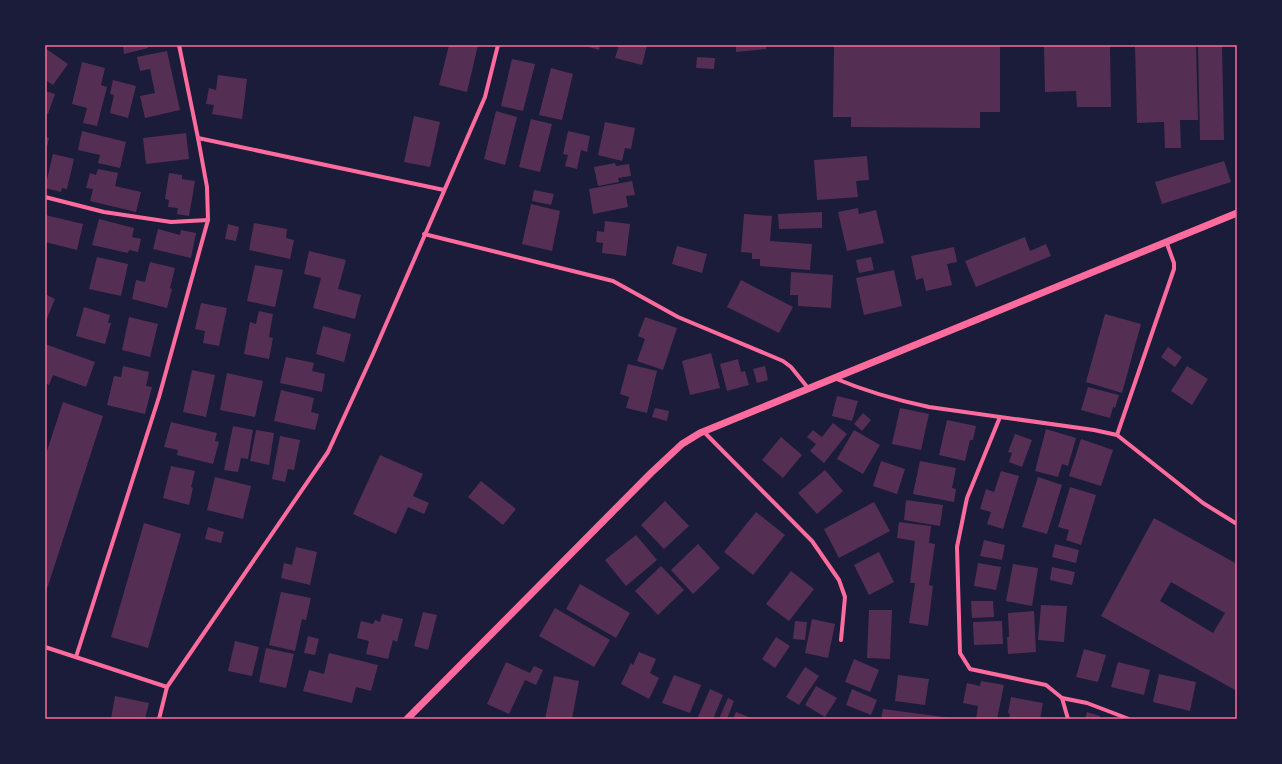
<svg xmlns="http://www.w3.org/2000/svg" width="1282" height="764" font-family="Raleway,sans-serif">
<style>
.building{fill:#542f53;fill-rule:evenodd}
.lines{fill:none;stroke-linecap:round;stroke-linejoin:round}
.minor{stroke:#ff6b9d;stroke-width:4}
.tertiary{stroke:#ff6b9d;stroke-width:7}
.neatline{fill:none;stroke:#ff6b9d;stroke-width:1.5}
</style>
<rect width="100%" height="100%" fill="#1b1b3a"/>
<g class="building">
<polygon points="123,45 147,45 148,48 124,54"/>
<polygon points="449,45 478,45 467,92 439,85"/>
<polygon points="582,45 600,45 599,50"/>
<polygon points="619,45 647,45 642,65 615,58"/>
<polygon points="736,45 766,45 766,49 736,52"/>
<polygon points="834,45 1000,45 1000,112 980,112 980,128 851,127 851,117 833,117"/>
<polygon points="1044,45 1110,45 1111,107 1077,107 1076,91 1045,92"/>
<polygon points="1135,45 1196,45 1198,120 1180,120 1181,148 1165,148 1164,122 1137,123"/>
<polygon points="1198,45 1222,45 1224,140 1200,140"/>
<polygon points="45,48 68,64 53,85 45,80"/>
<polygon points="167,51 180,110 145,118 140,96 155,93 150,69 140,71 137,57"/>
<polygon points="697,57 715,58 714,69 696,68"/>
<polygon points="512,59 535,64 523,111 501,106"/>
<polygon points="82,62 105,68 101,85 107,87 97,126 83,123 87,108 72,104"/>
<polygon points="551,68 573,74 562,120 539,115"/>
<polygon points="218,75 247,79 242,119 212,114 214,105 206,104 209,88 216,90"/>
<polygon points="113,80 136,86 128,118 110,113 114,95 110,94"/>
<polygon points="45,91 55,94 48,114 45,113"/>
<polygon points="496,111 517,117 505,165 484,159"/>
<polygon points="414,116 440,122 430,167 404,162"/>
<polygon points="531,119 552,124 540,172 519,167"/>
<polygon points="605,122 635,128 631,149 625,148 622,161 598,155"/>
<polygon points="82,131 126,142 120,168 98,163 100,155 78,150"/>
<polygon points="568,131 590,136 587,152 581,150 577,169 565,166 568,155 563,154"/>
<polygon points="186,133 189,159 146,164 143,138"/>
<polygon points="45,137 49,138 46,151 45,151"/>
<polygon points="53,154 74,159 67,189 62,188 61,192 45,188"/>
<polygon points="867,156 869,180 856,181 858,197 817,200 814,160"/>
<polygon points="1224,161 1231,182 1162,204 1155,182"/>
<polygon points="615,163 616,166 629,164 631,176 618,178 619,182 598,186 594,167"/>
<polygon points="98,169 118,173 115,186 141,192 136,212 90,201 93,189 86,188 90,173 96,175"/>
<polygon points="169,173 182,175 182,179 195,181 189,216 177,214 178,208 168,207 169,200 165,199"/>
<polygon points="632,181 635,195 626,196 628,207 593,214 589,189"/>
<polygon points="534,190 554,194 551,205 532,201"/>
<polygon points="531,204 560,211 552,251 522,244"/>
<polygon points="858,208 859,214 876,210 884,243 847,251 838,212"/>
<polygon points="822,212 822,228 779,229 778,214"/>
<polygon points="744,214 772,216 770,241 812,244 810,270 760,266 760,259 752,259 752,253 741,252"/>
<polygon points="45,215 83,224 77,250 45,242"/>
<polygon points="99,219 134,228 132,237 141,239 138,252 129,250 128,253 92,245"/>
<polygon points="605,221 630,224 626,256 602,253 603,243 596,242 597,231 604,232"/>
<polygon points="254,223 287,229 286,238 294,240 290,259 249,250"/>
<polygon points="228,224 239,227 236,241 225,239"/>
<polygon points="158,229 180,235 181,230 196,233 191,258 153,249"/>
<polygon points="1025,237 1030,251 1046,244 1051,256 976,287 965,261"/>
<polygon points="677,246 707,254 702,273 672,264"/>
<polygon points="954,247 957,262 947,264 952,285 926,291 923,278 916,280 911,256"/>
<polygon points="309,251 346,260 338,289 361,295 355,319 313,308 321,278 304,274"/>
<polygon points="97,257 128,264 121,296 89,289"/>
<polygon points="871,257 874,270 859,273 856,260"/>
<polygon points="150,262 175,268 170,288 172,289 167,308 132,299 136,280 145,282"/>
<polygon points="255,265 283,270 275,307 247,301"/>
<polygon points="894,270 902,306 864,315 856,278"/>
<polygon points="791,272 833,275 831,308 798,306 798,295 790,295"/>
<polygon points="741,280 793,307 779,333 727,307"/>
<polygon points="45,294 55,299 45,323"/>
<polygon points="201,303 227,308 219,346 203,343 205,331 195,329"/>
<polygon points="84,307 110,315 108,323 111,323 105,344 76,336"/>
<polygon points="259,311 273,314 269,337 273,338 269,359 244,354 250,322 256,324"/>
<polygon points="1105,314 1141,324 1122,393 1086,382"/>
<polygon points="129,317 158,324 150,357 122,350"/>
<polygon points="645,317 677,328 663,370 637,361 645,339 638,336"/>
<polygon points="323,326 351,334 344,362 316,354"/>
<polygon points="45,344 95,362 86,387 53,375 49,385 45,383"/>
<polygon points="1168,347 1182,357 1175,367 1161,357"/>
<polygon points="711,353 720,388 690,395 682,361"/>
<polygon points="286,357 314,363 312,371 325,374 322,392 280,383"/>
<polygon points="738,359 741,372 745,371 749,385 727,391 720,364"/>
<polygon points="628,364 657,371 647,413 626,408 629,397 620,394"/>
<polygon points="123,366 149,372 146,386 152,387 145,414 107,405 114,376 121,377"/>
<polygon points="765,366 768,380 757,383 753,369"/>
<polygon points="1187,366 1208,379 1192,405 1171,391"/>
<polygon points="192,370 215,375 206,417 183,412"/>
<polygon points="227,373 263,381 255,417 220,410"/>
<polygon points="1088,387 1119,395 1115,408 1113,407 1110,418 1081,410"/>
<polygon points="281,390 314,398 311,412 319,414 315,430 274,421"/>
<polygon points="837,396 858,401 852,421 832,416"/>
<polygon points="63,402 103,416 45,595 45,457"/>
<polygon points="655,408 669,411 667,421 652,417"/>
<polygon points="900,408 929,414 921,450 892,444"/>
<polygon points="863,413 871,420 862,431 854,424"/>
<polygon points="947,420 976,426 973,440 970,440 965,461 939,455"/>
<polygon points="171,422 217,433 215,441 219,442 213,464 177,455 178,450 164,447"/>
<polygon points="833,423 847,434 824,463 810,451 816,444 807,437 813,430 822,437"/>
<polygon points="233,426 253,430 248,459 241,458 238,472 224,470"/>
<polygon points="1046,429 1076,438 1068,466 1062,464 1058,477 1035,471"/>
<polygon points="256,430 274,433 269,465 250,461"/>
<polygon points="854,430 880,445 863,474 837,459"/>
<polygon points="1015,434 1032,440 1022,467 1009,462 1012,453 1008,452"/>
<polygon points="280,436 300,440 294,470 288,469 285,482 272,479"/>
<polygon points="781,437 802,455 783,478 762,460"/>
<polygon points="1081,439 1113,450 1101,486 1069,476"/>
<polygon points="380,455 423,474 413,496 429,503 424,514 408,507 396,534 353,514"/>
<polygon points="881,461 905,469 897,494 873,486"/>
<polygon points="920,461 956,468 952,488 956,489 954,502 913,494"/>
<polygon points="171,466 195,471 191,487 193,488 189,505 163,498"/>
<polygon points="825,470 843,491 817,514 798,493"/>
<polygon points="1001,471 1019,476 1003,529 987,524 991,512 980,509 986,489 994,492"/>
<polygon points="215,477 251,486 243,519 207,510"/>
<polygon points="1038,477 1062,485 1047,534 1022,527"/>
<polygon points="481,481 516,509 503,525 468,497"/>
<polygon points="1070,487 1096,495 1081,545 1066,540 1069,530 1058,527"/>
<polygon points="906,500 943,505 940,526 904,520"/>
<polygon points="665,501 689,526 664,549 641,525"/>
<polygon points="874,502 890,531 839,558 824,529"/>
<polygon points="756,512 785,535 753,575 724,552"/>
<path d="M1154,518L1237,564V691L1101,616ZM1171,582L1225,613L1213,633L1160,601Z"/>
<polygon points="899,522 931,526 929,543 935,544 929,585 933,586 928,626 909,623 915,583 910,583 915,541 897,538"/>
<polygon points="144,523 181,534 148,648 111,637"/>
<polygon points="208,527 224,532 221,543 205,539"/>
<polygon points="636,535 657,560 626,586 605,560"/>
<polygon points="984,540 1005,545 1002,560 980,556"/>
<polygon points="698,544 720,568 693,594 671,570"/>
<polygon points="1055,544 1079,550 1076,563 1052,557"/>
<polygon points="296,547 317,552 310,585 281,578 284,563 292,565"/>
<polygon points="879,552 894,582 869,595 854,565"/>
<polygon points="978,563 1001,567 996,590 974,586"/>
<polygon points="1013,564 1038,568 1032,606 1006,601"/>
<polygon points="661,566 684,590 658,615 635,591"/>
<polygon points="1052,567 1075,572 1072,585 1050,580"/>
<polygon points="791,571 814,589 789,621 766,604"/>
<polygon points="580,584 630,613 616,638 566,609"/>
<polygon points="281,592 311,598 306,620 302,619 295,651 269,645"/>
<polygon points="971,601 993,601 994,617 972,618"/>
<polygon points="1041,605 1067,606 1064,642 1038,640"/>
<polygon points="555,608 610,640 594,667 539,636"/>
<polygon points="869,610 892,610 890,659 867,658"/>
<polygon points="1034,611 1036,652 1008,654 1007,637 1009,637 1008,613"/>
<polygon points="423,612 437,615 428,650 414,646"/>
<polygon points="382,614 403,619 397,642 393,640 388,659 366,654 369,641 357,638 361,621 373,624 375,620 380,622"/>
<polygon points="812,619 835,624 828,658 805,653"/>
<polygon points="795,621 807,622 805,640 793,639"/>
<polygon points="1002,621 1003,644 974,645 973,622"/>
<polygon points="308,636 319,639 315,655 304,653"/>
<polygon points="776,637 790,646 775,668 762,659"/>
<polygon points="235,641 259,647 252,676 228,671"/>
<polygon points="266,648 294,654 286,688 259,682"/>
<polygon points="1084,649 1106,655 1098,682 1076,677"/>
<polygon points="639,652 656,659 650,673 659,678 649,699 621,684 631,663 633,665"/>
<polygon points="329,653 378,665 371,691 356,687 352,703 303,691 309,670 324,674"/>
<polygon points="854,659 879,670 870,692 845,682"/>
<polygon points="506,662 530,673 534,666 543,670 536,685 525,680 509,714 487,704"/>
<polygon points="1118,662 1150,670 1144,695 1111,687"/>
<polygon points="805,667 819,676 799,705 786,697"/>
<polygon points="1159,674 1196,682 1190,711 1153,702"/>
<polygon points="674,675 701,685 690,713 662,703"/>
<polygon points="898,675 929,679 925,705 895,701"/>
<polygon points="554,676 579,681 572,719 545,719"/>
<polygon points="981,681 1004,685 997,719 976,719 978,706 963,703 967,683 980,686"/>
<polygon points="816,686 837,698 825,717 805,705"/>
<polygon points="710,689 723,695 713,719 701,719 698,717"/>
<polygon points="852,689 877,700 871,715 846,705"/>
<polygon points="115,696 149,703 145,719 111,719"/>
<polygon points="1011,697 1043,703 1040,719 1009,719 1010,714 1008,713"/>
<polygon points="728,698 734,701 727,719 719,719"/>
<polygon points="883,709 951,718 951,719 881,719"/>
<polygon points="736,712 754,719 733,719"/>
<polygon points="1087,712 1100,716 1100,719 1085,719"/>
</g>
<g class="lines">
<g class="minor">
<polyline points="198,138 444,190"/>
<polyline points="45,197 104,212 171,222 208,220"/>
<polyline points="424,234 613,281 678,317 783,361 791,367 808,388"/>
<path d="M834,378C865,391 896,400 929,407L1094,430L1117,435L1203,503L1237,524"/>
<polyline points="1000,417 967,498 957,547 960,653 970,669 1046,685 1062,698 1068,719"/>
<polyline points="704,432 812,541 839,580 845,597 841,640"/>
<polyline points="1117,435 1174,269 1174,263 1166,241"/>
<polyline points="45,647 167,687"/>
<polyline points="76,657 159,397 208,220 207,187 198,138 179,45"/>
<polyline points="1062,698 1087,703 1129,719"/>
<polyline points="159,719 167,687 328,452 373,354 485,97 498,45"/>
</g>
<polyline class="tertiary" points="407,719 651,473 682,444 700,433 1237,213"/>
</g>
<rect width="1282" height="764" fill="none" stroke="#1b1b3a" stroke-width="92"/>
<rect x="46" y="46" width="1190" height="672" class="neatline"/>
</svg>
